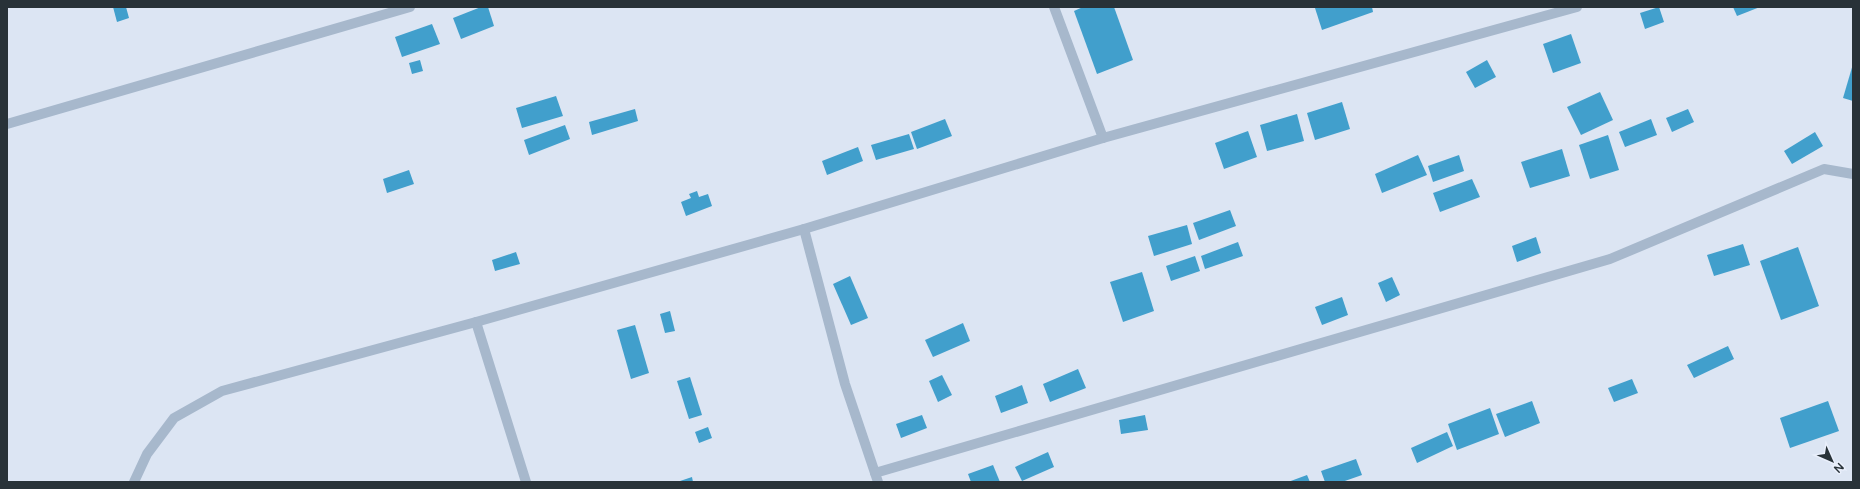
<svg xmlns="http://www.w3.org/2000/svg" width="1860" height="489" font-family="'Varela Round',sans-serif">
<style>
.building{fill:#419fcc}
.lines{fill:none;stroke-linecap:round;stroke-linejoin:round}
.minor{stroke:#a7b8cc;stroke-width:10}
</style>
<rect width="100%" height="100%" fill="#dce5f3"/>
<g class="building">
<polygon points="113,7 126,7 129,18 117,22"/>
<polygon points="481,7 488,7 494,26 461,39 453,18"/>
<polygon points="1083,7 1114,7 1133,60 1097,74 1074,11"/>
<polygon points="1318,7 1372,7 1373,12 1322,30 1315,8"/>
<polygon points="1659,7 1664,22 1645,29 1640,13"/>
<polygon points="1733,7 1760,7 1737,16"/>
<polygon points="432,24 440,44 402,57 395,37"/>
<polygon points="1571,34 1581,63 1553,73 1543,44"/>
<polygon points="420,60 423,71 412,74 409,63"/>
<polygon points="1487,60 1496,77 1475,88 1466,72"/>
<polygon points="1853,64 1853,101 1843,98"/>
<polygon points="1600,92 1613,120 1581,135 1567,107"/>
<polygon points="556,96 563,116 522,128 516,108"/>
<polygon points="1342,102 1350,129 1315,140 1307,113"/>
<polygon points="635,109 638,121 592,135 589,122"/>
<polygon points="1688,109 1694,122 1672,132 1666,118"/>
<polygon points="1297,114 1304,141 1267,151 1260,125"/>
<polygon points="945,119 952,136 917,149 911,132"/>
<polygon points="1651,119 1657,135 1625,147 1619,132"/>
<polygon points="565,125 570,139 529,155 524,140"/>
<polygon points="1248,131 1257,157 1224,169 1215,143"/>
<polygon points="1815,132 1823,146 1792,164 1784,151"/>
<polygon points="909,134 914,149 876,160 871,145"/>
<polygon points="1608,135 1619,170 1590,179 1579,145"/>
<polygon points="858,147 863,161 827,175 822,161"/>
<polygon points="1562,149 1570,176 1530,188 1521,162"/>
<polygon points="1418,155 1427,175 1382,193 1375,174"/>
<polygon points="1459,155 1464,171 1433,182 1428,166"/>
<polygon points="409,170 414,184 387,193 383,179"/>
<polygon points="1472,179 1480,197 1440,212 1433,193"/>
<polygon points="697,191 699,197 708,194 712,206 686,216 681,202 691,198 689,194"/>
<polygon points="1230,210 1236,226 1199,240 1193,223"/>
<polygon points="1187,225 1192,244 1154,256 1148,236"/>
<polygon points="1536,237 1541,253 1517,262 1512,246"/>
<polygon points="1238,242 1243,256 1205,269 1201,256"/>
<polygon points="1743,244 1750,265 1714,276 1707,255"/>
<polygon points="1798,247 1819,306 1781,320 1760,261"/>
<polygon points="516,252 520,264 495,271 492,260"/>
<polygon points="1195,256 1200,271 1171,281 1166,266"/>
<polygon points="1142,272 1154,311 1123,322 1110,282"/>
<polygon points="850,276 868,318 851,325 833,284"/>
<polygon points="1392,277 1400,295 1386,302 1378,283"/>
<polygon points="1342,297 1348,315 1322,325 1315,307"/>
<polygon points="670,311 675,331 665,333 660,314"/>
<polygon points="963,323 970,341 933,357 925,340"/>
<polygon points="635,325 649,373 631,379 617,330"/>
<polygon points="1728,346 1734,359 1694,378 1687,365"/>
<polygon points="1078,369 1086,388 1050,402 1043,384"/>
<polygon points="942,375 952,395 938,402 929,381"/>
<polygon points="690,377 702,415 689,419 677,381"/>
<polygon points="1632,379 1638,393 1614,402 1608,388"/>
<polygon points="1022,385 1028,403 1001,413 995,396"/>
<polygon points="1532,401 1540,423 1505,437 1496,414"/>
<polygon points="1828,401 1839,431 1790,448 1780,418"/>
<polygon points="1490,408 1499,434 1457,450 1448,424"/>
<polygon points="922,415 927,428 901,438 896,424"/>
<polygon points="1145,415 1148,430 1121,434 1119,420"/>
<polygon points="708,427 712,438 699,443 695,432"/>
<polygon points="1447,432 1453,446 1417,463 1411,448"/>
<polygon points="1048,452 1054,467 1022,481 1015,467"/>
<polygon points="1356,459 1362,475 1342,482 1325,482 1321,471"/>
<polygon points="993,465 1000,482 971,482 968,474"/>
<polygon points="1307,475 1310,482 1288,482"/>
<polygon points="692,477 693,482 680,482 680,481"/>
</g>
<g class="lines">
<g class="minor">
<polyline points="1054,7 1103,138"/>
<polyline points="7,124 410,7"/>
<polyline points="804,229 845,384 875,473"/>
<polyline points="476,322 526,482"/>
<polyline points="134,482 147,454 174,418 222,391 476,322 804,229 1103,138 1577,7"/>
<polyline points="878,482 875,473 1610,259 1824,169 1853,174"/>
</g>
</g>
<rect width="1860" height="489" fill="none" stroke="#283238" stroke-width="16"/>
<g transform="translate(1832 461) rotate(135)" stroke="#e9effb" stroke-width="3" paint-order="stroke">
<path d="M0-3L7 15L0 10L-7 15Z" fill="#283238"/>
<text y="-6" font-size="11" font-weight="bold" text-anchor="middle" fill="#283238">N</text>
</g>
</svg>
